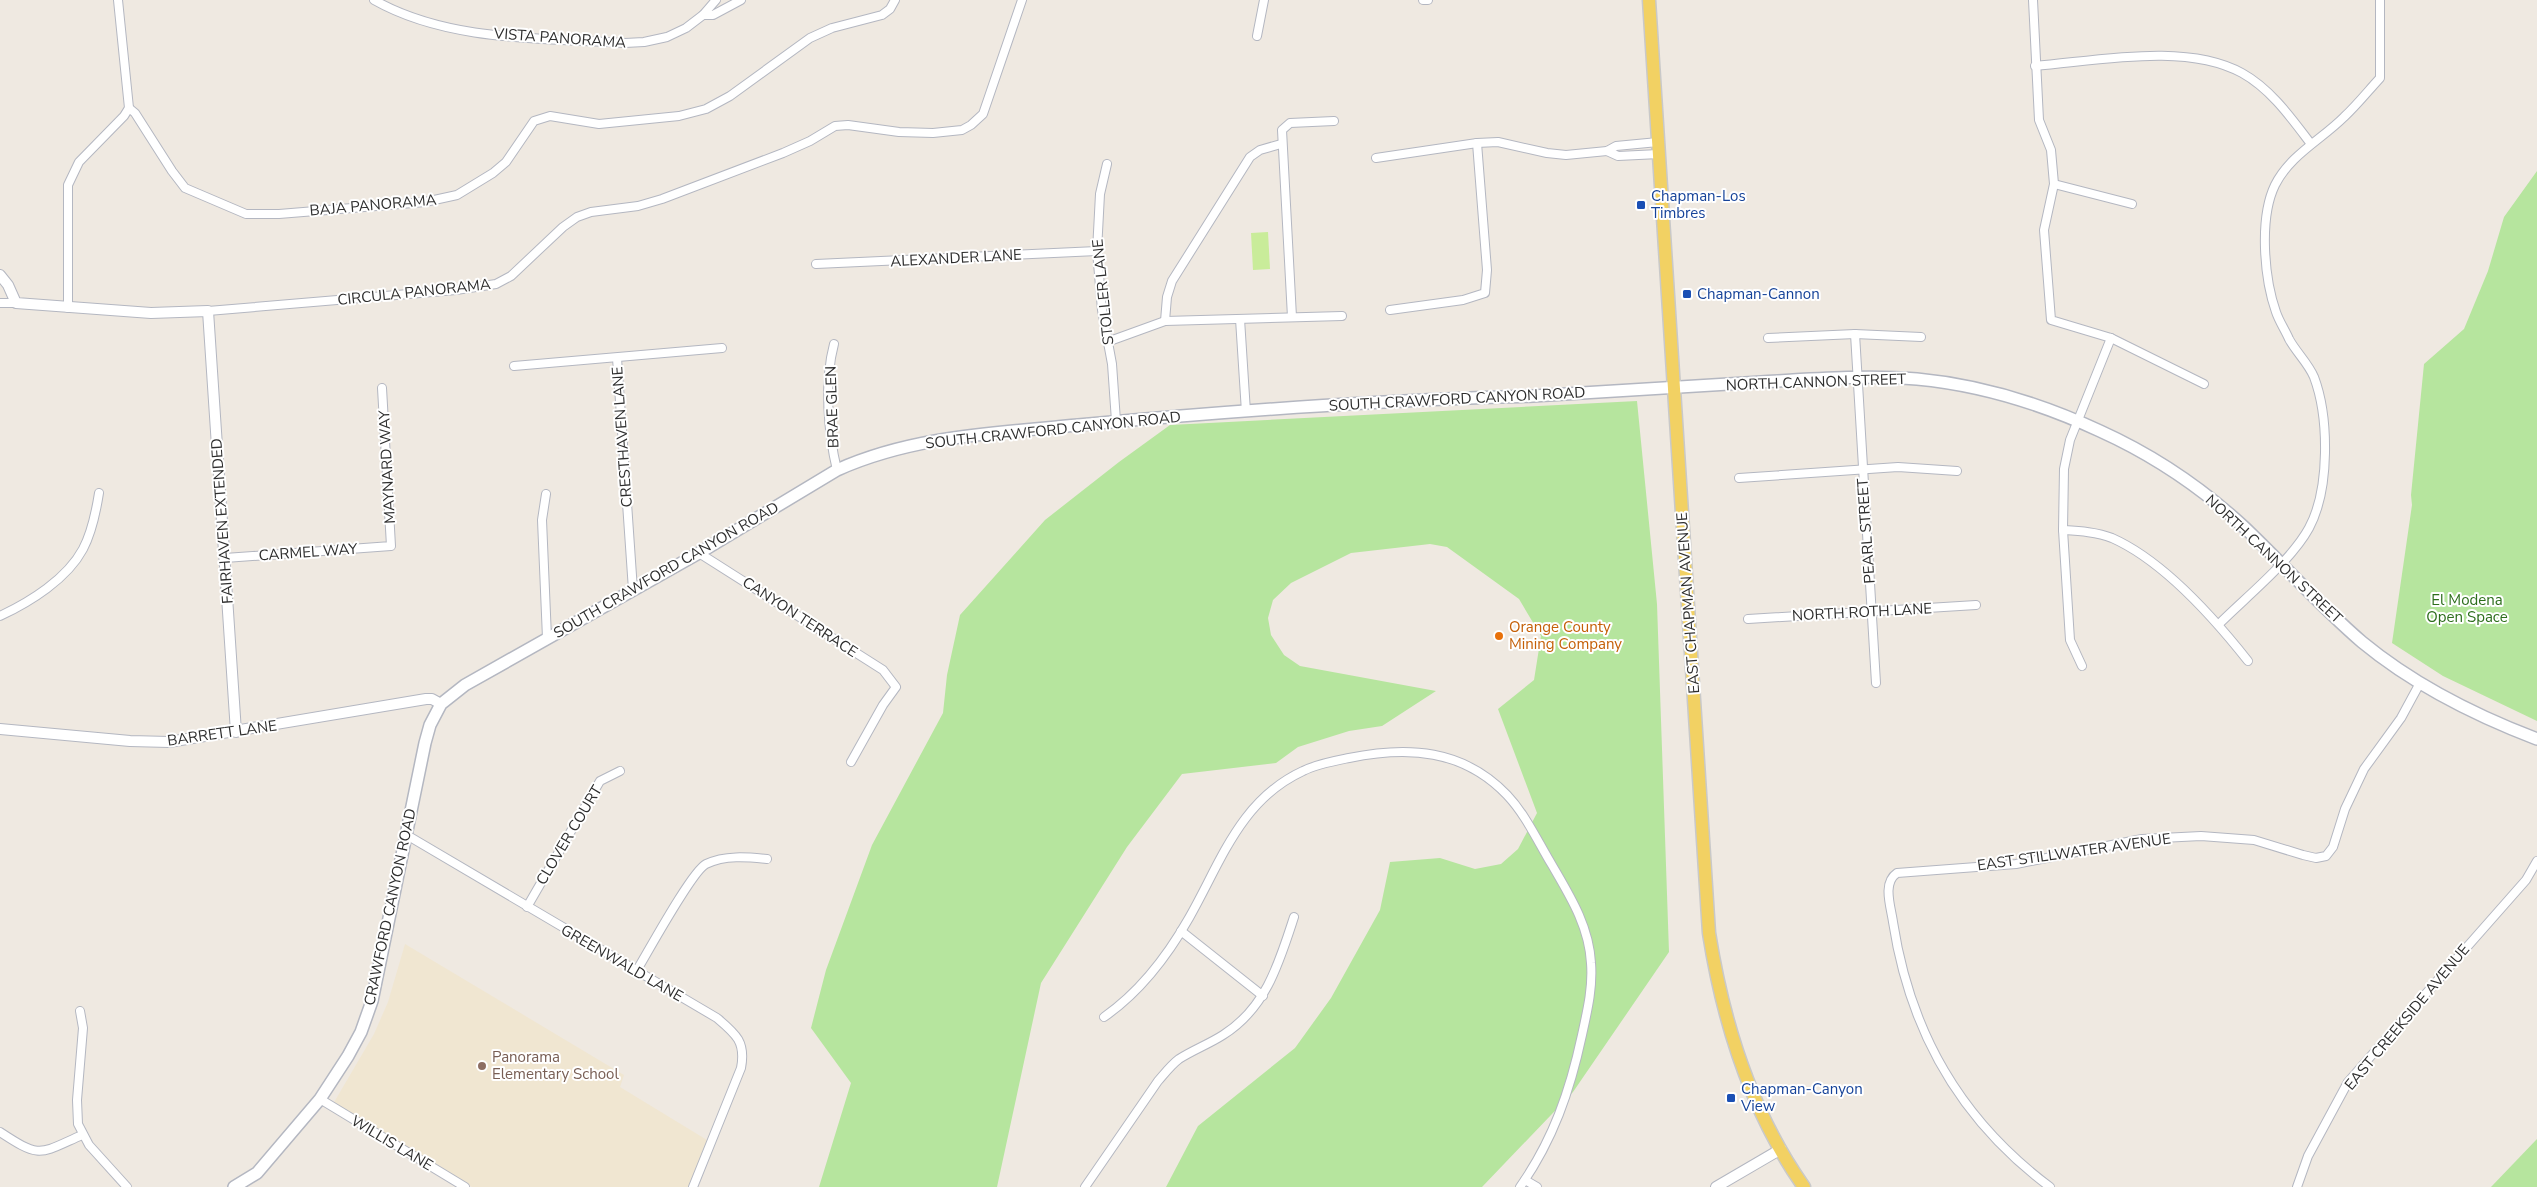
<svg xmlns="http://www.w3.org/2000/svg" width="2537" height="1187" font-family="'Nunito Sans',sans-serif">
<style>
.education{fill:#f0e6d1}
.green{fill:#b6e59e}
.pitch{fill:#c9ec9a}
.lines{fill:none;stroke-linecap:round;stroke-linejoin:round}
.minor-casing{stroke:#b4b7c1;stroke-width:10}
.tertiary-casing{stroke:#b4b7c1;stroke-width:12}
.secondary-casing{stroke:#b4b7c1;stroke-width:14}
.primary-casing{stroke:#c9c9c9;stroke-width:15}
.minor{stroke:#fff;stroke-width:8}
.tertiary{stroke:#fff;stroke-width:10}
.secondary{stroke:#fff;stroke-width:11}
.primary{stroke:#f2d163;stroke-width:12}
.transit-dot{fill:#1a4fb4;stroke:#fff;stroke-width:2}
.food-dot{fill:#e8710a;stroke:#fff;stroke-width:2}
.education-dot{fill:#8d6e63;stroke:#fff;stroke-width:2}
.labels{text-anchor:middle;stroke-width:4;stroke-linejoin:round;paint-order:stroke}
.street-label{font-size:15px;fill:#2e2e2e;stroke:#fff}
.transit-label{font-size:15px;fill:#164399;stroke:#fff;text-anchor:start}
.park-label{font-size:15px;fill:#2c6e1b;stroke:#fff}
.food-label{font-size:15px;fill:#c56008;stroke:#fff;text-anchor:start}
.education-label{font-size:15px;fill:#785e54;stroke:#fff;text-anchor:start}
</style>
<rect width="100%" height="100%" fill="#efe9e1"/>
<polygon class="education" points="405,944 624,1075 620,1087 707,1140 689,1187 472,1187 333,1104 374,1034 388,1002"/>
<g class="green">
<polygon points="2537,171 2537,721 2443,676 2392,643 2412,505 2411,495 2424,364 2464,329 2488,271 2504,217"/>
<polygon points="1637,401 1657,604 1669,952 1573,1092 1482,1187 1166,1187 1198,1126 1295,1048 1331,998 1380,910 1390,862 1440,858 1475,869 1501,864 1518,849 1537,813 1498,709 1534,680 1541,636 1519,599 1447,547 1430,544 1351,553 1291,583 1273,600 1268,618 1271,635 1284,655 1300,666 1436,691 1382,726 1349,731 1298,747 1276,763 1182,774 1127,847 1041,983 997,1187 819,1187 851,1083 811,1028 826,970 872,845 943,713 947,675 960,615 1045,520 1119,462 1170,425"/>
<polygon points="2537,1139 2537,1187 2491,1187"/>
</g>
<polygon class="pitch" points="1268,232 1270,269 1253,270 1251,233"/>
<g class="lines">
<g class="minor-casing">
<g id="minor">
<path d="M374,0C448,42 543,38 625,43L644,42L667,37L686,28L703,15H713L741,0"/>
<polyline points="1423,0 1428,0"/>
<polyline points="2033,0 2039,120 2051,150 2054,184 2044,230 2051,320 2111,338 2204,384"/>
<polyline points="703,15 716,0"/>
<polyline points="1257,36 1264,0"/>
<path d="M2035,66C2097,61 2186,42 2242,73C2271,89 2292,119 2311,144"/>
<polyline points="129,108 135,113 172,171 185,188 246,214 279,214 425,202 457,195 493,173 506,162 534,121 550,116 599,124 679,116 706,109 730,96 810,38 832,28 882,15 890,9 895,0"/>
<polyline points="1607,151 1618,156 1659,154"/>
<polyline points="1376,158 1477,143 1498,142 1547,153 1566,155 1607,151 1616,146 1658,142"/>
<polyline points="1107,164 1100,194 1097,251 1102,310 1112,364 1116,421"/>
<polyline points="2054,184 2132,204"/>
<polyline points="816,264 1097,251"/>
<polyline points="0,303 16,303"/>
<polyline points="68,308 68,185 79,162 124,116 129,108 118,0"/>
<polyline points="1390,310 1463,300 1485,293 1487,270 1477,143"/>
<polyline points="208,311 456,290 496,284 511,276 563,227 577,217 591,212 638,206 662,199 783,153 810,141 835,126 848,125 899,132 933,133 962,130 971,125 983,114 1022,0"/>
<polyline points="1292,317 1282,130 1290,123 1334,121"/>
<polyline points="1240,319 1246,412"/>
<polyline points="1165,321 1167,297 1172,281 1250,157 1260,150 1281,144"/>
<polyline points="1855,334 1876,683"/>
<polyline points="1768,338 1855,334 1921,337"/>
<polyline points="1107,342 1165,321 1342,316"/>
<path d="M834,344C824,381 828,433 837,470"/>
<polyline points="617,358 633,590"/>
<polyline points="514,366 722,348"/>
<polyline points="1739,478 1898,467 1957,471"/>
<polyline points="546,494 542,520 547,638"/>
<path d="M2063,530C2079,531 2097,532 2112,538C2164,561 2214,618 2248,661"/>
<polyline points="699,553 883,670 896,687 883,705 851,762"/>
<polyline points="225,558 391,546 382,388"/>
<path d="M0,616C30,602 67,579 83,549C92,532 96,512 99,493"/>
<polyline points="1748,619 1976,605"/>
<path d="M2219,624C2246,597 2291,561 2309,528C2330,489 2329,417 2314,377C2308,363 2296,352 2289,339C2285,330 2279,321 2276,312C2264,278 2259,218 2275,185C2290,155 2321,140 2344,117C2357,105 2368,91 2380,78V0"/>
<polyline points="2082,666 2070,640 2063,530 2064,469 2070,440 2111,338"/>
<path d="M405,834L717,1018C736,1034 746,1042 741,1068L693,1187"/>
<polyline points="527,907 600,781 620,771"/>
<polyline points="1181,931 1263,996"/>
<path d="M637,970C648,952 692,871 706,864C725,855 747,857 767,859"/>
<polyline points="80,1011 83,1028 77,1100 78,1124 89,1145 127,1187"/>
<path d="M1104,1017C1140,992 1168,955 1189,918C1221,862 1240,800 1303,771C1317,764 1334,761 1349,758C1408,746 1463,749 1507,795C1526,815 1538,842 1552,865C1570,896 1589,926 1591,963C1593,988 1587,1012 1582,1035C1570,1091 1553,1140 1520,1187"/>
<polyline points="320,1099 465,1187"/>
<path d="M0,1132C41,1159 39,1154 82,1135"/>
<polyline points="1525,1180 1537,1187"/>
<path d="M1085,1187L1158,1081C1165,1073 1171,1065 1179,1059C1193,1050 1209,1044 1223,1035C1266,1008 1279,963 1294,917"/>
<path d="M2050,1187C1960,1120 1910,1032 1893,922C1891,907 1882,883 1897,873L2016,864L2142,839L2201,836L2254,840L2303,855L2316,858L2326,856L2333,847L2345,809L2364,769L2401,718L2420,683"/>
<polyline points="2297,1187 2308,1156 2348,1082 2526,880 2537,861"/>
</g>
</g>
<g class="tertiary-casing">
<g id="tertiary">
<polyline points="0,275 8,285 16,303 151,313 208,311 236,732"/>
<polyline points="0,729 130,741 169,742 426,699 432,699 441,704"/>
<polyline points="1716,1187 1781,1149"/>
</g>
</g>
<g class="secondary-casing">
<path id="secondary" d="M234,1187L257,1173L320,1099L348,1056L361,1032L372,1001L425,743L430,725L441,704L465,685L699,553L837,470C912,436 996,433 1078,425C1208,413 1339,403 1470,398C1491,397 1512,397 1533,396C1609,392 1685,386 1761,382C1813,379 1865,375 1917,379C1981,385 2042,404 2100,431C2153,455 2202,488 2244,527C2284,565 2320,606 2362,642C2414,685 2474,715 2537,739"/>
</g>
<g class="primary-casing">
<path id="primary" d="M1649,0L1709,933C1723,1022 1751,1112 1804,1187"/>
</g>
<use href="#minor" class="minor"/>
<use href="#tertiary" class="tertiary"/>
<use href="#secondary" class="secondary"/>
<use href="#primary" class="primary"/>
</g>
<g class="transit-dot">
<rect x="1636" y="200" width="10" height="10" rx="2.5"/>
<rect x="1682" y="289" width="10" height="10" rx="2.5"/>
<rect x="1726" y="1093" width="10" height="10" rx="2.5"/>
</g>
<circle class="food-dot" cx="1499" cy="636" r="5"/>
<circle class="education-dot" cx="482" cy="1066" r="5"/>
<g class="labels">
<g class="street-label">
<text transform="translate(560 38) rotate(4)" y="5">VISTA PANORAMA</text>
<text transform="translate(373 205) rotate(-5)" y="5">BAJA PANORAMA</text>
<text transform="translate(956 258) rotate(-3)" y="5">ALEXANDER LANE</text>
<text transform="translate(414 292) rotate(-6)" y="5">CIRCULA PANORAMA</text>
<text transform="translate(1103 292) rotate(-96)" y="5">STOLLER LANE</text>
<text transform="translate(1816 382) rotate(-2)" y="5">NORTH CANNON STREET</text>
<text transform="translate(1457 399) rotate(-3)" y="5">SOUTH CRAWFORD CANYON ROAD</text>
<text transform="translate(832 407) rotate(-92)" y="5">BRAE GLEN</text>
<text transform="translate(1053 430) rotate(-6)" y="5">SOUTH CRAWFORD CANYON ROAD</text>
<text transform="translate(622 437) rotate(-94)" y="5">CRESTHAVEN LANE</text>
<text transform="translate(387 467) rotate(-93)" y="5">MAYNARD WAY</text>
<text transform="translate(222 521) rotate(-94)" y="5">FAIRHAVEN EXTENDED</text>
<text transform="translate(1866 531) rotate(-94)" y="5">PEARL STREET</text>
<text transform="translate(308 552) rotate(-4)" y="5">CARMEL WAY</text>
<text transform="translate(2274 559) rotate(43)" y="5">NORTH CANNON STREET</text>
<text transform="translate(666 570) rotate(-30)" y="5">SOUTH CRAWFORD CANYON ROAD</text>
<text transform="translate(1688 603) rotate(-94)" y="5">EAST CHAPMAN AVENUE</text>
<text transform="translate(1862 612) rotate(-3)" y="5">NORTH ROTH LANE</text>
<text transform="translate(800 617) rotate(33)" y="5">CANYON TERRACE</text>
<text transform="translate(222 733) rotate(-8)" y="5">BARRETT LANE</text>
<text transform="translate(569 835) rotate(-59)" y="5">CLOVER COURT</text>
<text transform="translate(2074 852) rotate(-8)" y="5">EAST STILLWATER AVENUE</text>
<text transform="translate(390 907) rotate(-78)" y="5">CRAWFORD CANYON ROAD</text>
<text transform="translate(622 963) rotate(30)" y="5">GREENWALD LANE</text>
<text transform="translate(2407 1017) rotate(-50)" y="5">EAST CREEKSIDE AVENUE</text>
<text transform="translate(392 1143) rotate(31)" y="5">WILLIS LANE</text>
</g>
<g class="transit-label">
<text x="1651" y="201">Chapman-Los<tspan x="1651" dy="17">Timbres</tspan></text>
<text x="1697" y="299">Chapman-Cannon</text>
<text x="1741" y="1094">Chapman-Canyon<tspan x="1741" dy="17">View</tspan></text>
</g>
<g class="park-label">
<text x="2467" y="605">El Modena<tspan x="2467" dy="17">Open Space</tspan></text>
</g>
<g class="food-label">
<text x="1509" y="632">Orange County<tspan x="1509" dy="17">Mining Company</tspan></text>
</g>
<g class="education-label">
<text x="492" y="1062">Panorama<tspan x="492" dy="17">Elementary School</tspan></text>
</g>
</g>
</svg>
